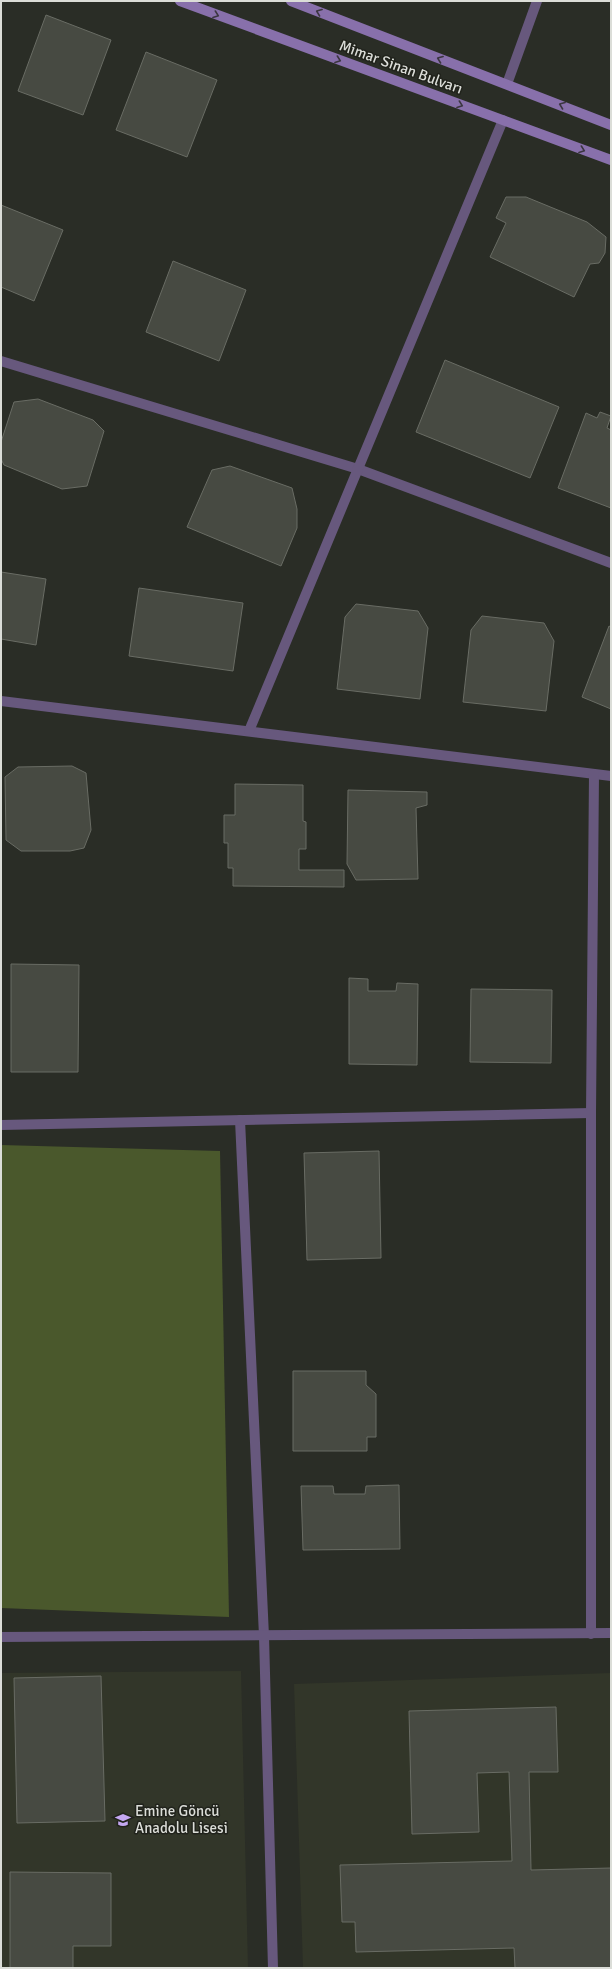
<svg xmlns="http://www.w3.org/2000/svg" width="612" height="1969" font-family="Signika,sans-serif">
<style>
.built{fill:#323629}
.green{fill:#4a582c}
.building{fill:#474a42;stroke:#696c64}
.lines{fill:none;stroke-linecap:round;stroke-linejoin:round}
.minor{stroke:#67587d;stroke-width:10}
.secondary{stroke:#8870ab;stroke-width:10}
.oneway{stroke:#3b3640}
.labels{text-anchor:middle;stroke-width:3;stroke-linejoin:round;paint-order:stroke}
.street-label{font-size:15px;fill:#dbddd8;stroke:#21231c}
.poi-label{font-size:15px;fill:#dbddd8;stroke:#21231c;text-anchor:start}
</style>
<rect width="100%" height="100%" fill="#2a2d26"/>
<g class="built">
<polygon points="241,1671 248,1968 1,1968 1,1673"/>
<polygon points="611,1673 611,1968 303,1968 294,1684"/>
</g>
<polygon class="green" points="1,1145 220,1151 229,1617 1,1608"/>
<g class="building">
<polygon points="46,15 111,40 83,115 18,91"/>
<polygon points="146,52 217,80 187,157 116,130"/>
<polygon points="506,197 526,197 587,222 606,237 605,253 599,263 590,264 574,297 490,257 506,223 496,218"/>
<polygon points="1,205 63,230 34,301 1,287"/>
<polygon points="173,261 246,290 219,361 146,332"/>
<polygon points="445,360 559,407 530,478 416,432"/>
<polygon points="38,399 93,420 104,431 87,486 62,489 4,465 1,459 1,442 14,402"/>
<polygon points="600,412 611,416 607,428 611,430 611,508 558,488 586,413 597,418"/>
<polygon points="230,466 292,488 297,509 297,528 281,566 187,527 212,470"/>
<polygon points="1,572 46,579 36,645 1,639"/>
<polygon points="139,588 243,603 233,671 129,656"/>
<polygon points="356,604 418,611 428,628 420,699 337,689 345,617"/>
<polygon points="482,616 544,623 554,641 546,711 463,702 471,630"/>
<polygon points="609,626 611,627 611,709 582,697"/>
<polygon points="72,766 86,773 91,830 84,848 70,851 21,851 6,840 5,777 18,767"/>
<polygon points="235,784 303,785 303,821 306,822 306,849 299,849 299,870 344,870 344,887 233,886 233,868 228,868 228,843 224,843 224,815 235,815"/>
<polygon points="348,790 427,792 427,805 416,808 418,879 356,880 347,864"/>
<polygon points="11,964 79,965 78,1072 11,1072"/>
<polygon points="349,978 368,979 368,991 396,991 397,983 418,984 417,1065 349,1064"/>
<polygon points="471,989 552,990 551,1063 470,1062"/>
<polygon points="379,1151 381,1258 307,1260 304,1153"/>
<polygon points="293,1371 366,1371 366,1385 376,1394 376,1437 367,1437 367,1451 293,1451"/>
<polygon points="399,1485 400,1549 303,1550 301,1486 333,1486 334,1494 365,1494 366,1486"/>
<polygon points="101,1676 105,1821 17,1823 14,1678"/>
<polygon points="556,1707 558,1772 529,1772 531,1870 611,1868 611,1968 515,1968 514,1948 356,1952 355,1922 342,1922 340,1865 512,1861 509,1772 477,1773 479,1832 412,1834 409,1711"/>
<polygon points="10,1872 111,1873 111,1946 73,1946 73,1968 10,1968"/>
</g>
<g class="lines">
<g class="minor">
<polyline points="507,84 537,1"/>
<polyline points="1,361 358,469 611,563"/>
<polyline points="1,701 611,776"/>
<polyline points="249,731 503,120"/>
<polyline points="240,1120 264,1636 273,1968"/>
<polyline points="1,1125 591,1113"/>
<polyline points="591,1634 591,1113 594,774"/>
<polyline points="1,1637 611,1633"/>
</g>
<g class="secondary">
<polyline points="180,1 611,160"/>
<polyline points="291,1 611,125"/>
</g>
</g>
<defs><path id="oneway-chevron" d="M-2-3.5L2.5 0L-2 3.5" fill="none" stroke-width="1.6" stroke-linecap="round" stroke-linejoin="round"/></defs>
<g class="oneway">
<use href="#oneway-chevron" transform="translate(319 12) rotate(-159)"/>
<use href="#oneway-chevron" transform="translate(216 15) rotate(20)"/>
<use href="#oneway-chevron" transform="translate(440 59) rotate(-159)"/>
<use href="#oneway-chevron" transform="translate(338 60) rotate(20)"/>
<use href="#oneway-chevron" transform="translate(460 105) rotate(20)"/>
<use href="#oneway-chevron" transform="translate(562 105) rotate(-159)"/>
<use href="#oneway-chevron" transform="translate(582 150) rotate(20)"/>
</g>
<defs>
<g id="school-bare" transform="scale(1.2)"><path d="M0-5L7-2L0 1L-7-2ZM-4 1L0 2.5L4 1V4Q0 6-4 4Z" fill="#c4a7f1" stroke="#21231c" stroke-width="2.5" paint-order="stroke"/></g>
</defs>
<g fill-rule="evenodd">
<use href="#school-bare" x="123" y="1820"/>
</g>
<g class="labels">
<g class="street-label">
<text transform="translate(401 67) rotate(20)" y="5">Mimar Sinan Bulvarı</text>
</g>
<g class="poi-label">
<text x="135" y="1816">Emine Göncü<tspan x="135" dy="17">Anadolu Lisesi</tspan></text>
</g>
</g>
<rect width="612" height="1969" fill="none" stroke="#dbddd8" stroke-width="4"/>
</svg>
